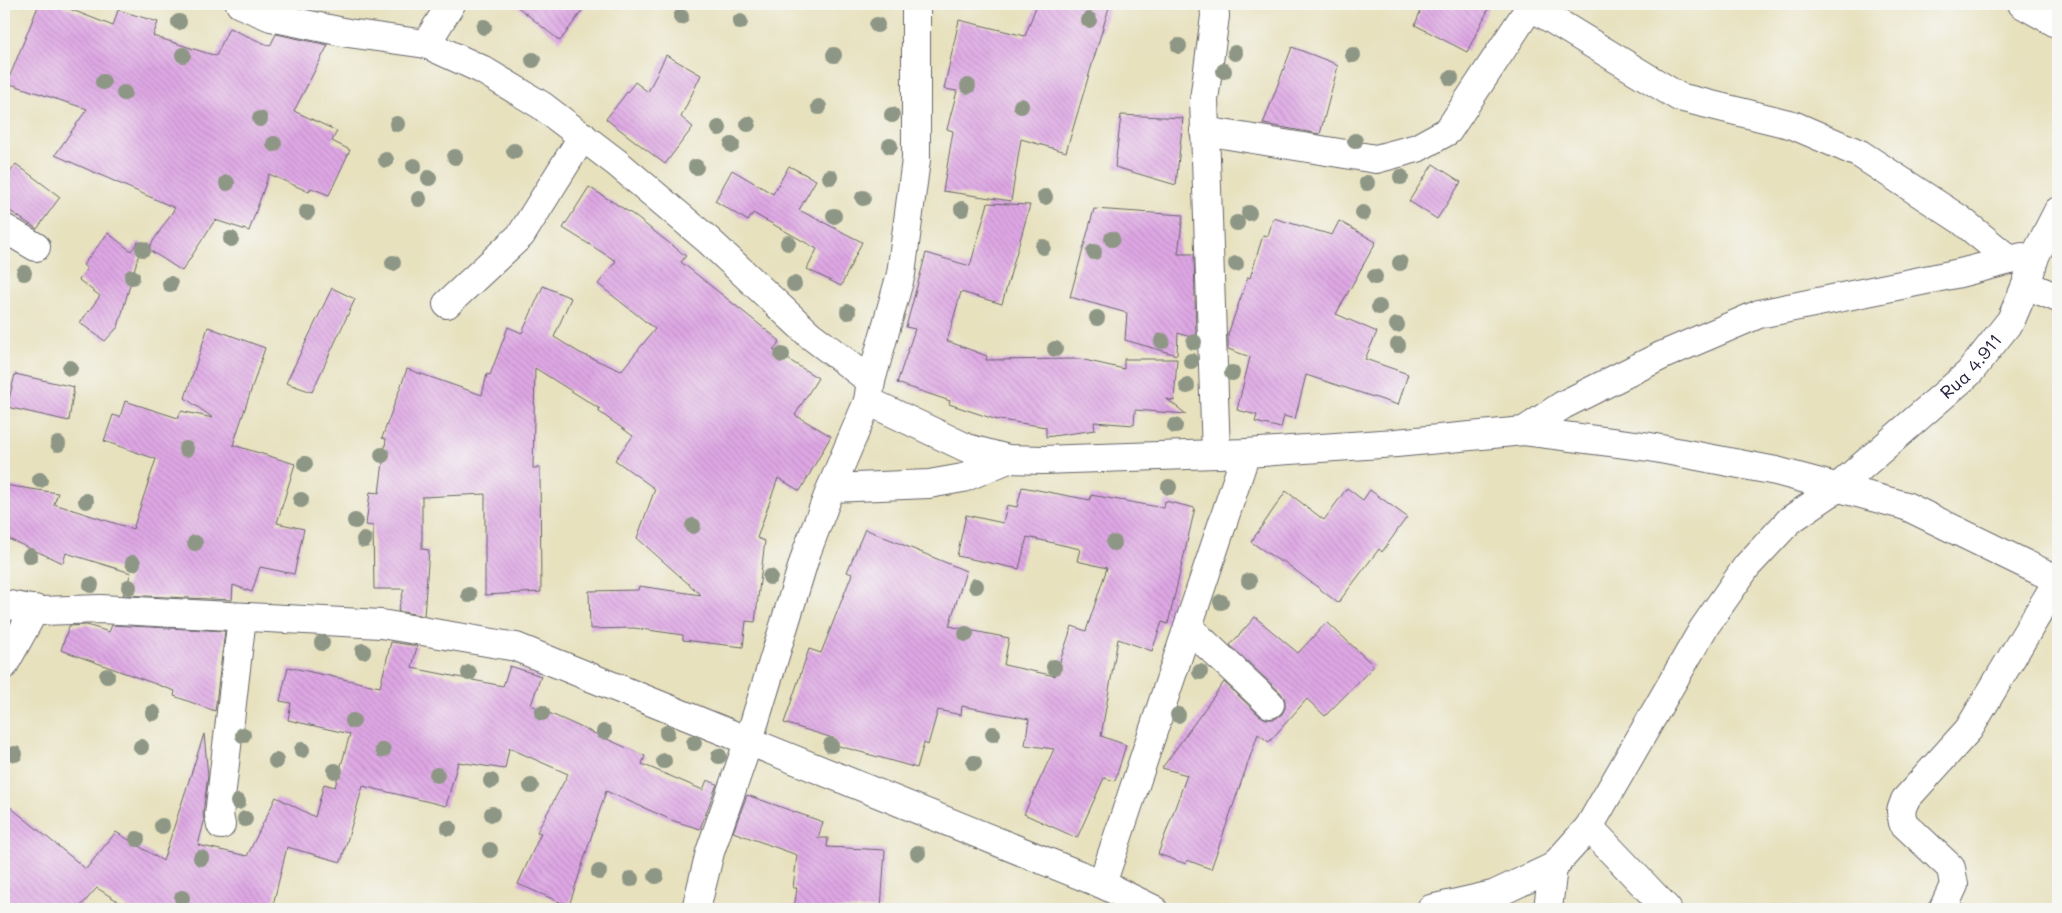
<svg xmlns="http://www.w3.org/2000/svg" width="2062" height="913" font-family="Mali,sans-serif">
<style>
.building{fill:url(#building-back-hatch)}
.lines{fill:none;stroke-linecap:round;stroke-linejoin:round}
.minor-casing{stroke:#676569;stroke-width:30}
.minor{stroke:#fff;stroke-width:28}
.tree{fill:#8e9785}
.labels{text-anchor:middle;stroke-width:4;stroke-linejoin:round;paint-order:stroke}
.street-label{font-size:18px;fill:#22223b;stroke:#f6f6f2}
</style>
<defs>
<pattern id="building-back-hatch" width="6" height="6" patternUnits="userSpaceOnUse" patternTransform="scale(1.25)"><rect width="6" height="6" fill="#dea7e4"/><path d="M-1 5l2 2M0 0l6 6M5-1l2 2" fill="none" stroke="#be8fc4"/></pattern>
</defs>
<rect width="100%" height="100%" fill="#f6f6f2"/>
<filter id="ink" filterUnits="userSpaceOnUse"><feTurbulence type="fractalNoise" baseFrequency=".02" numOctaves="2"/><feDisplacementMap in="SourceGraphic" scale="10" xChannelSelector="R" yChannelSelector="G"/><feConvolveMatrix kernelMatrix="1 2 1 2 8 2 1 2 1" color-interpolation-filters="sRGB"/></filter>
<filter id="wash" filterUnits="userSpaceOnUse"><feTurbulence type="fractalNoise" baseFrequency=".0096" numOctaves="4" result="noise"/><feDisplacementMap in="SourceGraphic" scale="20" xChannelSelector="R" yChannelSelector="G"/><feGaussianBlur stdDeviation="1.12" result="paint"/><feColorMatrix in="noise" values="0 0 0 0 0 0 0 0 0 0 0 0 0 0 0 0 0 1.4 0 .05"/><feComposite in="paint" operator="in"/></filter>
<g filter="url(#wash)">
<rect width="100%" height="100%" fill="#e7e1be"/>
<g id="blocks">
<g class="building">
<polygon points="39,4 57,4 113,26 118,10 158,22 153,36 216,56 229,28 270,46 276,34 328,45 294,111 337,131 332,141 350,150 329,195 311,188 309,192 269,174 249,231 215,220 182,271 148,249 175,208 55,155 87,109 7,83"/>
<polygon points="514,4 587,4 560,41"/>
<polygon points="1037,4 1110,4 1066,152 1021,139 1011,201 943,191 953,131 947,129 957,91 944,89 959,20 1025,36"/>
<polygon points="1423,4 1491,4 1467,52 1415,25"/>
<polygon points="1292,47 1331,62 1338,66 1320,134 1263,124"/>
<polygon points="666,55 701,75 681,117 693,127 665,164 606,119 635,82 648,92"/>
<polygon points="1121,115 1183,118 1176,185 1115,167"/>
<polygon points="16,164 60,197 37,229 4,207 4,181"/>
<polygon points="1433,164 1461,182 1437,219 1409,201"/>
<polygon points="789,166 816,180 799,210 862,242 841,286 807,269 817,249 753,213 748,221 715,201 732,170 773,194"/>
<polygon points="589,187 632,214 686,256 681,262 780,341 773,350 818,378 795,415 831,436 800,491 778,478 757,538 765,541 755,622 746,621 743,647 683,640 683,635 634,628 590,629 589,591 638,590 639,586 701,595 637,538 655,489 615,460 633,436 598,411 600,409 535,368 533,468 540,468 541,592 485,595 485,494 422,497 422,549 429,550 424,616 398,611 404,589 374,589 373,526 366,525 370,492 379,493 386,439 382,438 407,369 482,395 487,374 490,375 508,327 522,333 543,286 571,298 554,337 580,353 621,371 655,329 598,284 616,261 563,228"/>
<polygon points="988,203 1030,205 1002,304 961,292 947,341 987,356 986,360 1080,359 1124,369 1124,359 1177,359 1174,401 1167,399 1186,414 1135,410 1134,425 1094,422 1095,430 1046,437 1046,427 994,419 949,404 950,401 897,383 915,329 906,327 926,253 970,266"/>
<polygon points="1094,209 1183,215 1178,254 1194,254 1196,339 1178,333 1177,355 1125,340 1127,313 1070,297"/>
<polygon points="1273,218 1332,235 1339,221 1376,242 1336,314 1377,332 1365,359 1408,374 1398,405 1306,375 1295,419 1284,416 1281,428 1255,422 1257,415 1237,410 1250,357 1228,349 1228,334 1248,277 1250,278 1263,235 1268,236"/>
<polygon points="108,233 131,251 138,242 142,243 118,327 105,341 80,323 100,296 79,280 87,269 83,265"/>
<polygon points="332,288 355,299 312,392 286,383"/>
<polygon points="208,327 265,348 233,445 295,464 277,523 304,529 294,574 260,567 252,592 233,585 232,600 123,595 131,573 66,553 63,563 4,537 4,485 58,493 54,504 133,529 156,459 104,441 113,415 120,417 125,401 178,418 181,411 213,418 185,398"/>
<polygon points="15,374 74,387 69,421 7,407"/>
<polygon points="1022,487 1090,500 1091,495 1164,508 1165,501 1195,508 1168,624 1162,622 1152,651 1118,639 1101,736 1126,745 1115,781 1104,778 1077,838 1024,814 1054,749 1025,745 1029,719 962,706 961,715 938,710 928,745 924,743 917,768 832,744 833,738 784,723 809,649 821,653 852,574 847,572 865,529 966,571 949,626 1009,638 1004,665 1055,676 1072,626 1086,631 1107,568 1077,561 1080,549 1027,537 1019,569 957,556 966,515 1003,523 1007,505 1017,507"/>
<polygon points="1347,488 1363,500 1370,490 1407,517 1382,552 1379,549 1338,603 1282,560 1281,562 1251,542 1286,491 1324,520"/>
<polygon points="1255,617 1298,653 1327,622 1374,666 1325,716 1307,699 1269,742 1258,734 1211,869 1187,860 1186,864 1158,854 1187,775 1162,768 1224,682 1259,715 1266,719 1275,719 1282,714 1285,708 1285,700 1281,693 1230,645"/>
<polygon points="87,625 109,632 112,625 225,631 215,711 174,696 175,691 61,650 69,626"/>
<polygon points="391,642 417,646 412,668 503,686 510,666 541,676 531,705 645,756 642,764 703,790 707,780 717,784 700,829 674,821 606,791 569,906 518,884 541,833 537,832 568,774 509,748 505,769 458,762 446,806 363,786 341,862 287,847 272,909 130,909 97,888 78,909 4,909 4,802 86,869 116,832 163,861 204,734 208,776 203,813 204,822 198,845 247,856 276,797 315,817 324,784 335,787 350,734 288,720 291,703 280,701 288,667 380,687"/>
<polygon points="747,795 823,822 818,838 828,838 827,847 885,850 881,909 794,909 797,888 793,888 797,855 733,832"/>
</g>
</g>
</g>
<g filter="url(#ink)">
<use href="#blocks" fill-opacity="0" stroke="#676569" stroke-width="1"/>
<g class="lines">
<g class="minor-casing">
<g id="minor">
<polyline points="240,4 271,17 348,33 426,44 481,69 541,105 617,163 708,240 810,335 871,381 868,401 967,448 1008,459 1042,460 1246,453 1396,443 1524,431 1650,447 1776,471 1906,506 2058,580"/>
<polyline points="1214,4 1215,16 1204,100 1216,454"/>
<polyline points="1527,4 1679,97 1793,125 1860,154 1961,220 2010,260"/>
<polyline points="2022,4 2058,24"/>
<polyline points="426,44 451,4"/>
<polyline points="1204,131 1376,159 1417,148 1448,131 1532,4"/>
<polyline points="4,228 36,247"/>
<polyline points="2026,285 2058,298"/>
<polyline points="447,304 521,235 583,136"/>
<polyline points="871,381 901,274 916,160 916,4"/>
<polyline points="1524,431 1563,405 1663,355 1759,314 1960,273 2022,257"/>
<polyline points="831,488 929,484 963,478 1008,459"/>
<polyline points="4,604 41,611 100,609 381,624 516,647 1102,884 1153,909"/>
<polyline points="1188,627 1270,704"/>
<polyline points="4,665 35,609"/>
<polyline points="221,825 219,815 242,617"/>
<polyline points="1589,827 1667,909"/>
<polyline points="1102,884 1246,453"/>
<polyline points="696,909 710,852 749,740 807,551 831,488 868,401"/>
<path id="s1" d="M1431,909L1493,895L1553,867L1589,827L1703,629L1747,566L1790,520L1837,488L1969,373L2011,320L2026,285L2036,254L2058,211"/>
<polyline points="1548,909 1553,867"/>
<polyline points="1943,909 1954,885 1951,868 1903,823 1901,811 1905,800 1969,729 2058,580"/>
</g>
</g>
<use href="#minor" class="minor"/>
</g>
<g class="tree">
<circle cx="681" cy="17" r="8"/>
<circle cx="1089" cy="20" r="8"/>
<circle cx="179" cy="22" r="8"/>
<circle cx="740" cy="22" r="8"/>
<circle cx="877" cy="25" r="8"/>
<circle cx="484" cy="27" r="8"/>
<circle cx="1179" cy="46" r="8"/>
<circle cx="1235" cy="53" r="8"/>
<circle cx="183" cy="55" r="8"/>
<circle cx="834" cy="55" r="8"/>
<circle cx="1353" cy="55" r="8"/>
<circle cx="533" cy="60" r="8"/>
<circle cx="1224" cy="71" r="8"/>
<circle cx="1451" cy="78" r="8"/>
<circle cx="103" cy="82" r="8"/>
<circle cx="968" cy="86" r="8"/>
<circle cx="124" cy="93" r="8"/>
<circle cx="1021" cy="106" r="8"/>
<circle cx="819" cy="107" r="8"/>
<circle cx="892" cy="115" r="8"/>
<circle cx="260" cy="119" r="8"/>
<circle cx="397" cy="124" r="8"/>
<circle cx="748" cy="124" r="8"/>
<circle cx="719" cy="128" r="8"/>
<circle cx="1355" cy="141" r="8"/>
<circle cx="274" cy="144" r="8"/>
<circle cx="732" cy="145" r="8"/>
<circle cx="890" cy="146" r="8"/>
<circle cx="514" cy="151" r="8"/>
<circle cx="455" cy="157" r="8"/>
<circle cx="386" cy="160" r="8"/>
<circle cx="414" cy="166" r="8"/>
<circle cx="696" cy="167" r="8"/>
<circle cx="830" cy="177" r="8"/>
<circle cx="1401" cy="177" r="8"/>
<circle cx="429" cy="178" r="8"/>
<circle cx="227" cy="183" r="8"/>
<circle cx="1367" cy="183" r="8"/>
<circle cx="1045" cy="197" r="8"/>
<circle cx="863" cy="198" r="8"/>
<circle cx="419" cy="199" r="8"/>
<circle cx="962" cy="209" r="8"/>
<circle cx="307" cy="212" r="8"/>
<circle cx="1249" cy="213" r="8"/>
<circle cx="1363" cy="213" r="8"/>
<circle cx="834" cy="216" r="8"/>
<circle cx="1237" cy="223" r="8"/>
<circle cx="231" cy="239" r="8"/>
<circle cx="1112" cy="239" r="8"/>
<circle cx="788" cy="243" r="8"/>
<circle cx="1043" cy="247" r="8"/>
<circle cx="143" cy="249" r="8"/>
<circle cx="1094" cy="252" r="8"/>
<circle cx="393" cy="263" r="8"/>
<circle cx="1400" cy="263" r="8"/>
<circle cx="1236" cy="264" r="8"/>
<circle cx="24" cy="273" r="8"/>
<circle cx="132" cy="277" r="8"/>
<circle cx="1375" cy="277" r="8"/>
<circle cx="170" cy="284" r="8"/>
<circle cx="794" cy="284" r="8"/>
<circle cx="1379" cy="307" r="8"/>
<circle cx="848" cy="312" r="8"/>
<circle cx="1097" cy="318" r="8"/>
<circle cx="1397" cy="325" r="8"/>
<circle cx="1162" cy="341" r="8"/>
<circle cx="1194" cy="342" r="8"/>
<circle cx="1398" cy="345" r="8"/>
<circle cx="1055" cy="349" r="8"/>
<circle cx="782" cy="355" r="8"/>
<circle cx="1191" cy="361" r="8"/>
<circle cx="70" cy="368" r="8"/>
<circle cx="1232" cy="373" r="8"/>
<circle cx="1187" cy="386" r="8"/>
<circle cx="1175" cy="426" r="8"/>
<circle cx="58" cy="444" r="8"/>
<circle cx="186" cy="449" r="8"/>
<circle cx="382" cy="455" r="8"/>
<circle cx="305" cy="464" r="8"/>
<circle cx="40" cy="480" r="8"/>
<circle cx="1169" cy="487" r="8"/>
<circle cx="301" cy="500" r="8"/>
<circle cx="86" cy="501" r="8"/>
<circle cx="355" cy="521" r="8"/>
<circle cx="693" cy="526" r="8"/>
<circle cx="364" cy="540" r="8"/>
<circle cx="195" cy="543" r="8"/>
<circle cx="1114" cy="543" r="8"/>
<circle cx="30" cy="556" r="8"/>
<circle cx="133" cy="563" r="8"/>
<circle cx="770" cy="577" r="8"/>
<circle cx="1249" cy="581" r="8"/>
<circle cx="91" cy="585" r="8"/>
<circle cx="976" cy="586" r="8"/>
<circle cx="129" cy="587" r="8"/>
<circle cx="469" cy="595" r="8"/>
<circle cx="1221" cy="602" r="8"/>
<circle cx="966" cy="634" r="8"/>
<circle cx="322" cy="643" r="8"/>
<circle cx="363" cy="651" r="8"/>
<circle cx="1054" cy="667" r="8"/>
<circle cx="1200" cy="672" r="8"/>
<circle cx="469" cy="673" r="8"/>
<circle cx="107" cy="676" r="8"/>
<circle cx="153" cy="713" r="8"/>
<circle cx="542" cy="713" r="8"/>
<circle cx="1178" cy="715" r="8"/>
<circle cx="353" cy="721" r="8"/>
<circle cx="604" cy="732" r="8"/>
<circle cx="667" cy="733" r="8"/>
<circle cx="993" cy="734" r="8"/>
<circle cx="243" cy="735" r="8"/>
<circle cx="694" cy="743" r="8"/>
<circle cx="831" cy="745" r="8"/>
<circle cx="141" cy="747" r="8"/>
<circle cx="302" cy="750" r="8"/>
<circle cx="383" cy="750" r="8"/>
<circle cx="15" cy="754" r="8"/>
<circle cx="719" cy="756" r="8"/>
<circle cx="276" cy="761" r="8"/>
<circle cx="664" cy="761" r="8"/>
<circle cx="974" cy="763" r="8"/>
<circle cx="335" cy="771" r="8"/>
<circle cx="437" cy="775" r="8"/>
<circle cx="491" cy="781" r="8"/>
<circle cx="531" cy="786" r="8"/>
<circle cx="238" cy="802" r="8"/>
<circle cx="492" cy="814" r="8"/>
<circle cx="245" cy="819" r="8"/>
<circle cx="162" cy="826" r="8"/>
<circle cx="449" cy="828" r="8"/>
<circle cx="137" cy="839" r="8"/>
<circle cx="490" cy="850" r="8"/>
<circle cx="918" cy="853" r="8"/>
<circle cx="201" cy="858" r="8"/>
<circle cx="599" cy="872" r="8"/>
<circle cx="656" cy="876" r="8"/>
<circle cx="631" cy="879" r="8"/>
<circle cx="182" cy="898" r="8"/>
</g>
</g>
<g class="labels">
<g class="street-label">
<text dy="6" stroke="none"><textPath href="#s1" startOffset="790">Rua 4.911</textPath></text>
</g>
</g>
<rect width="2062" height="913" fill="none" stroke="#f6f6f2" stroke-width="20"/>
</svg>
